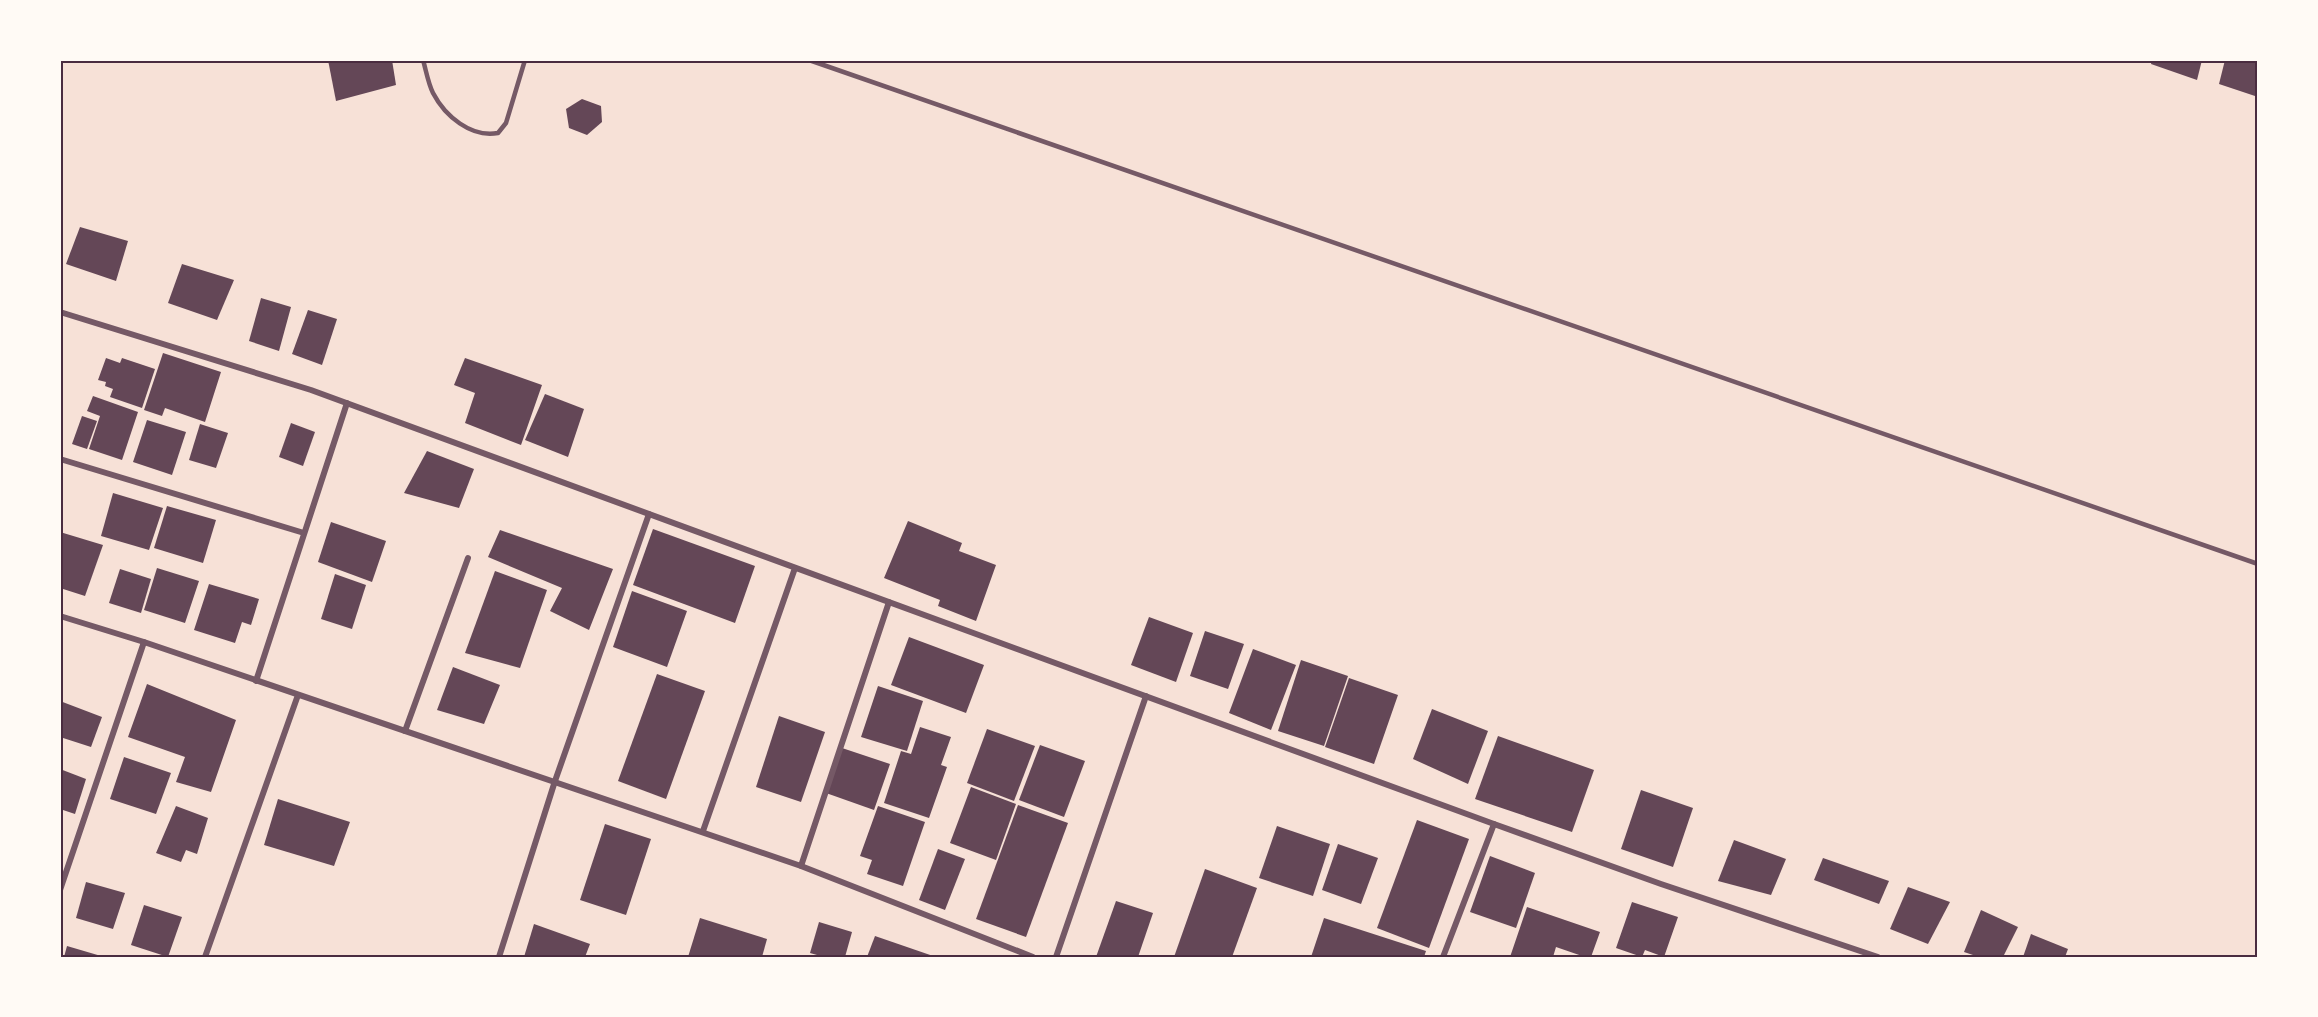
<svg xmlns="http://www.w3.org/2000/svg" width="2318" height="1017" font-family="'Roboto Condensed',sans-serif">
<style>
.building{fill:#644757}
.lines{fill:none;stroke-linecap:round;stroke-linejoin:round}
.service{stroke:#755966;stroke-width:4.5}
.minor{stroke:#755966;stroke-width:6}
.neatline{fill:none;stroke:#4a2c40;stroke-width:2}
</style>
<rect width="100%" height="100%" fill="#f7e1d7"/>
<g class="building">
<polygon points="328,60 392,60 396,85 336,101"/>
<polygon points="2152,60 2202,60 2197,80 2151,64"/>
<polygon points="2225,60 2258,60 2258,97 2219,84"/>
<polygon points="582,99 601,106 602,122 587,135 569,128 566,109"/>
<polygon points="80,227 128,241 116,281 66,264"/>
<polygon points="182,264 234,280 217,320 168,303"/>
<polygon points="261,298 291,307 279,351 249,341"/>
<polygon points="308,310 337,319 322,365 292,354"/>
<polygon points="163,353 221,372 205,422 165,408 162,416 144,410"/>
<polygon points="106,358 120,363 122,358 155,369 142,408 110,397 113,389 105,386 106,382 98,380"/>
<polygon points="465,358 542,385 521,445 465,423 475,393 454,385"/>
<polygon points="545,394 584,409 568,457 525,440"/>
<polygon points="93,396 138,412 122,460 89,449 100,416 87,411"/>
<polygon points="82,416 97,421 87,449 72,444"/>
<polygon points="147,420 186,432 172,475 133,462"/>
<polygon points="291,423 315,432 303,466 279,457"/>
<polygon points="200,424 228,433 216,468 189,460"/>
<polygon points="427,451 474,469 459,508 404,493"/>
<polygon points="113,493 163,508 149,550 101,536"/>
<polygon points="167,506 216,520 203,563 154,548"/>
<polygon points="908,521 962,543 959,551 996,565 976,621 938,606 940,600 884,578"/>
<polygon points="331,522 386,541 372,582 318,562"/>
<polygon points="653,529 755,566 735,623 633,585"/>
<polygon points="500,530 613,569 589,630 550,611 562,588 488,557"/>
<polygon points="60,532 103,545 85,596 60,588"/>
<polygon points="157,568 199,581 185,623 144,610"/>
<polygon points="120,569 151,579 141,613 109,603"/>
<polygon points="495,571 547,590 520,668 465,653"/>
<polygon points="335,574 366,585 352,629 321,619"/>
<polygon points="209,584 259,599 251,625 242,622 235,643 194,630"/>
<polygon points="632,591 687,611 667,667 613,647"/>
<polygon points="1149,617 1193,633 1176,682 1131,665"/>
<polygon points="1205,631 1244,644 1228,689 1190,676"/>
<polygon points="909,637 984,665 966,713 891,685"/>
<polygon points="1253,649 1296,665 1271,730 1229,713"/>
<polygon points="1301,660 1348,676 1324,746 1278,731"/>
<polygon points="453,667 500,685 484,724 437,710"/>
<polygon points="657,674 705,691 666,799 618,781"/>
<polygon points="1349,678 1398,695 1374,764 1325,747"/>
<polygon points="147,684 236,720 211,792 176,782 185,757 128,737"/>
<polygon points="878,686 923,701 907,751 861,737"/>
<polygon points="60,701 102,717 91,747 60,737"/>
<polygon points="1432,709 1488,731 1468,784 1413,759"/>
<polygon points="779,716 825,732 801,802 756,787"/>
<polygon points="920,727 951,737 941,765 947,767 929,818 884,803 901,751 911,754"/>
<polygon points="987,729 1035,746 1014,801 967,783"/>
<polygon points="1498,736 1594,770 1572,832 1475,799"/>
<polygon points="1040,745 1085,761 1064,817 1019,800"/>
<polygon points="842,748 890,764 874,810 826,793"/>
<polygon points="124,757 171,773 156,814 110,799"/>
<polygon points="60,769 86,779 75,814 60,809"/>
<polygon points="971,787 1016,804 996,860 950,843"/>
<polygon points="1641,790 1693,808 1673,867 1621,849"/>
<polygon points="278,799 350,822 334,866 264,845"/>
<polygon points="1018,805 1068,823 1026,937 976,919"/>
<polygon points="176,806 208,818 197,854 186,850 181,862 156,853"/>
<polygon points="878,806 925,822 903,886 867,874 872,860 860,856"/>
<polygon points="1417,820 1469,839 1429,948 1377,928"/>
<polygon points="605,824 651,839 626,915 580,900"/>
<polygon points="1277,826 1330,844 1313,896 1259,878"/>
<polygon points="1734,840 1786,859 1771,895 1718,881"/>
<polygon points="1338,844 1378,858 1361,904 1322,890"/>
<polygon points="938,849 965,859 945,910 919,900"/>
<polygon points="1490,856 1535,873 1516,928 1470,912"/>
<polygon points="1823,858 1889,881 1879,904 1814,880"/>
<polygon points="1205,869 1257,888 1232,957 1174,957"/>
<polygon points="86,882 125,893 113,929 76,918"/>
<polygon points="1908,887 1950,902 1928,944 1890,929"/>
<polygon points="1116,901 1153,913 1138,957 1096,957"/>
<polygon points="1632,902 1678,917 1664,957 1645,950 1642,957 1616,948"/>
<polygon points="144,905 182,917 168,957 131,945"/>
<polygon points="1527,907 1600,932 1591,957 1585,957 1556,947 1553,957 1510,957"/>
<polygon points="1981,910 2018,927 2003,957 1979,957 1964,952"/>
<polygon points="700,918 767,939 762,957 688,957"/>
<polygon points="1324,918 1426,951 1424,957 1311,957"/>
<polygon points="819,922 852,932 845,957 824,957 810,953"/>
<polygon points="534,924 590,944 585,957 524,957"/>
<polygon points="2031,934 2068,949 2065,957 2023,957"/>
<polygon points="875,936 936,957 867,957"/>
<polygon points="67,946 101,956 101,957 64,957"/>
</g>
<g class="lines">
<g class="service">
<path d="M423,60C426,70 428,83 433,93C445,116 471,138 498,133L506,123L525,60"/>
<polyline points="809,60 2258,564"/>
</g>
<g class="minor">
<polyline points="60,312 311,390 1494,824 1661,884 1878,957"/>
<polyline points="60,459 304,533"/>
<polyline points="60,616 144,642 801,866 1033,957"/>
<polyline points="256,681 347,403"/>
<polyline points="405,731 468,558"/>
<polyline points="703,831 795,568"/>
<polyline points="801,866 889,602"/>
<polyline points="60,890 144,642"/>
<polyline points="205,957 298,695"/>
<polyline points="499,957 555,781 649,514"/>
<polyline points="1056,957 1146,696"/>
<polyline points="1443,957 1494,824"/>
</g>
</g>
<rect width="2318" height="1017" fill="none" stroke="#fffaf5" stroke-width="123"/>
<rect x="62" y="62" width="2194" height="894" class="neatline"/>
</svg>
